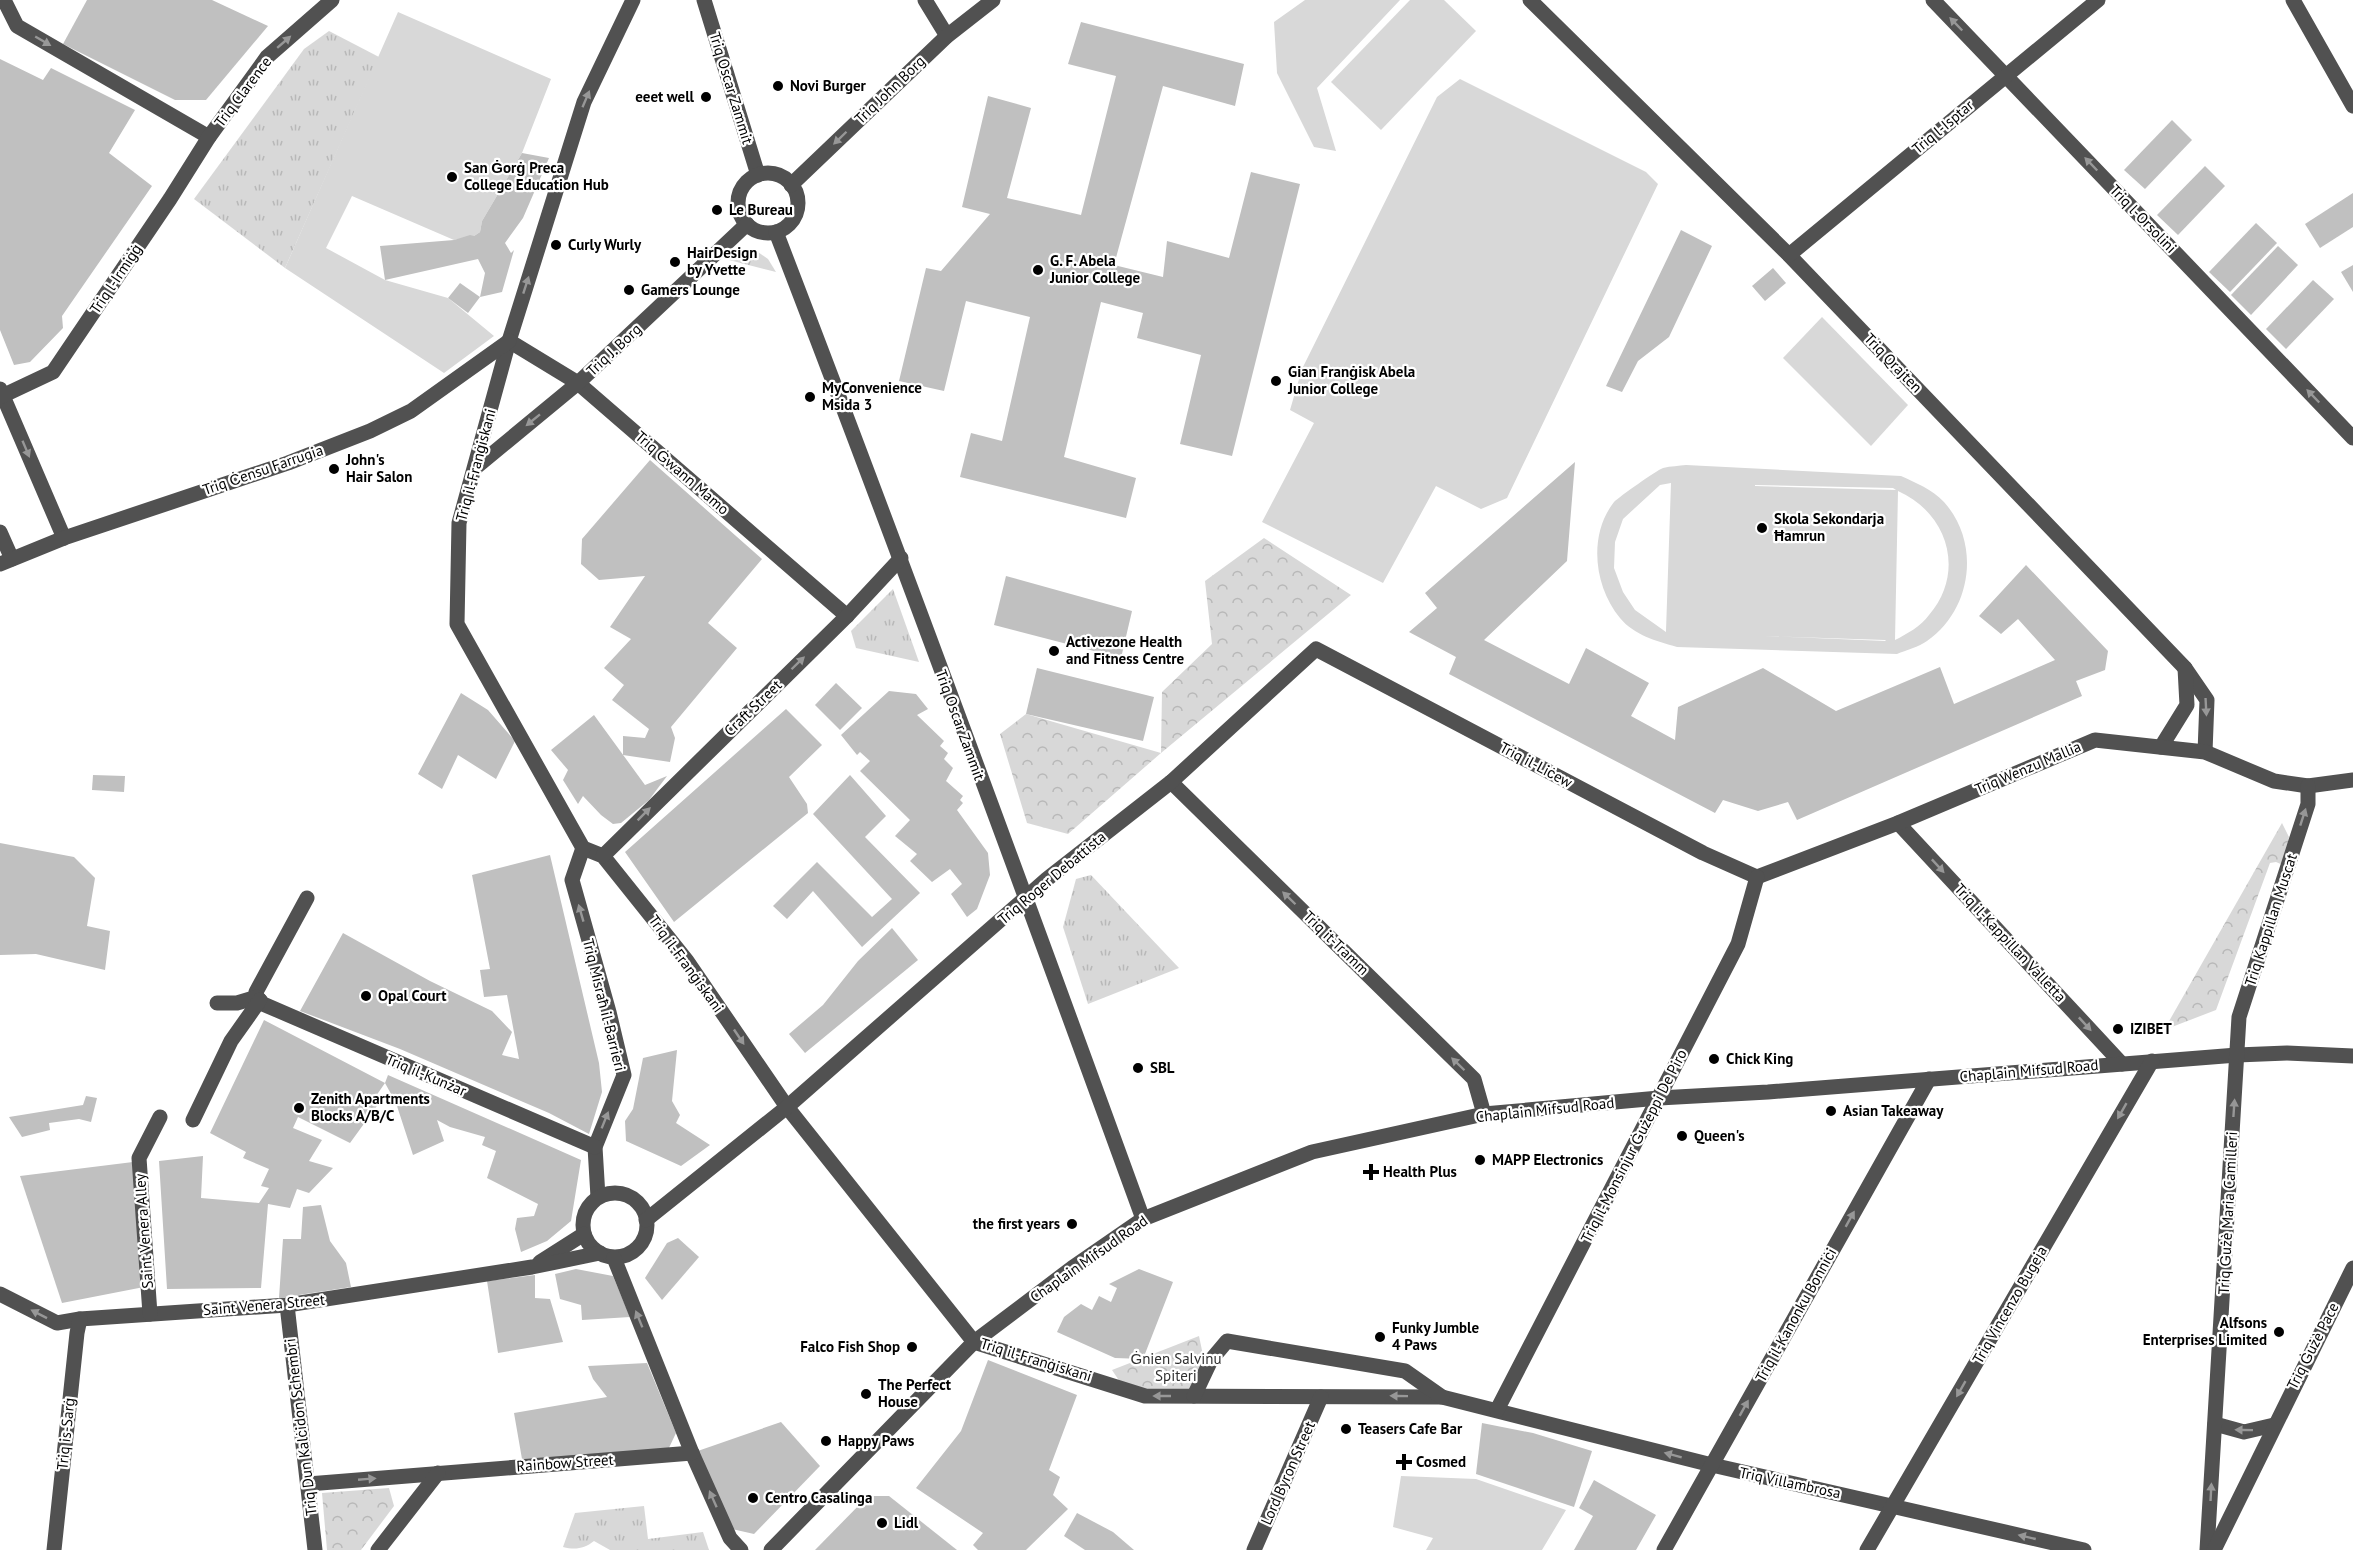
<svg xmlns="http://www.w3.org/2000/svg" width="2353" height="1550" font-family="'PT Sans',sans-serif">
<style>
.grass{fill:url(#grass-tufts)}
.forest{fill:url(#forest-crowns)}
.garden{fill:#d8d8d8;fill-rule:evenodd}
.building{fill:#c0c0c0}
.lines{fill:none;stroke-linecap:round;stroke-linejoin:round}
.minor{stroke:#515151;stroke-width:15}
.oneway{fill:#979797}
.poi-dot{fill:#000;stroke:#fff;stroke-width:2}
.labels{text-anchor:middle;stroke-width:4.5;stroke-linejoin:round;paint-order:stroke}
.poi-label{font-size:15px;font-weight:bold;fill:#000;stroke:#fff;text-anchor:start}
.street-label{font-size:15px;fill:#000;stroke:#fff}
.park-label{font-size:15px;fill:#2f2f2f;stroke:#fff}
</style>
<defs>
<pattern id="grass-tufts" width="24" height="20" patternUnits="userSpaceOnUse" patternTransform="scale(1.5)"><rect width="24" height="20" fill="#d8d8d8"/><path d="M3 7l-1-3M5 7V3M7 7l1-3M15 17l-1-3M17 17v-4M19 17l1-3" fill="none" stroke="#b8b8b8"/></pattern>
<pattern id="forest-crowns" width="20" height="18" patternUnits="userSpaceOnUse" patternTransform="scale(1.5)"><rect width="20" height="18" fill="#d8d8d8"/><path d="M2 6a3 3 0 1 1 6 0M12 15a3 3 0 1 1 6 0" fill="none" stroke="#b8b8b8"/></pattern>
</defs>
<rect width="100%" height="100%" fill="#fff"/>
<g class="grass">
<polygon points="329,31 379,57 285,268 194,199 304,49"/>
<polygon points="755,250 768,259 776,272 729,260 743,251"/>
<polygon points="893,589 919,662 856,648 851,631"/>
<polygon points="1091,875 1179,968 1088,1004 1063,927 1076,879"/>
<path d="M644,1506L648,1539L703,1532L709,1550H610L594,1541C584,1549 575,1550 563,1547L575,1513Z"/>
</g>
<g class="forest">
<polygon points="1264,538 1351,595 1161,753 1068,834 1027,823 1000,734 1026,714 1161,753 1162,692 1212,644 1205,581"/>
<polygon points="2282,823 2289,837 2283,865 2276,862 2270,863 2216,1010 2164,1030"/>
<polygon points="1199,1336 1204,1360 1193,1390 1150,1392 1122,1385 1112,1370"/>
<polygon points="389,1488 394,1506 361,1550 327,1550 322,1493"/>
</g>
<g class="garden">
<polygon points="1305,0 1400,0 1317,88 1336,151 1314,147 1277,73 1274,22"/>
<polygon points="1410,0 1444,0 1476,31 1381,130 1331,82"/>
<polygon points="398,12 551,79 522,153 482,221 480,232 474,236 454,240 352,196 326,248 385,280 448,298 494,336 444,373 285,268"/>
<polygon points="1460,79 1646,172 1658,184 1507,498 1481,509 1436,486 1383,583 1262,522 1314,423 1290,410 1302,369 1437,97"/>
<polygon points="1822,317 1908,405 1871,446 1783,358"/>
<path d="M1686,465L1901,476C1916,483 1932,489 1944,502C1981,543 1972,610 1927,641C1919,647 1906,650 1897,654L1677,647C1656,641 1634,635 1620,618C1594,587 1588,535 1614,502C1619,497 1657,470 1663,468C1671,466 1679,466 1686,465ZM1671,483L1666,631V632L1635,610L1623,592L1614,568L1615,542L1623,519L1660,485ZM1755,485L1893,488L1896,490L1755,486ZM1898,491C1948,513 1966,572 1929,615C1921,626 1907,634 1895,640ZM1764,636L1885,640L1886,641Z"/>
<polygon points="1401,1476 1476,1479 1566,1510 1542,1550 1426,1550 1433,1538 1393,1527"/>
</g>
<g class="building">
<polygon points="87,0 212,0 268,26 206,100 175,100 63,44"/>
<polygon points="1081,22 1244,64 1235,106 1163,86 1114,265 1163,277 1167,241 1229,258 1251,172 1300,184 1232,456 1180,444 1201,355 1137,338 1143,313 1101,302 1064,457 1136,478 1126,518 960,477 971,433 1002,441 1030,317 966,301 944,391 899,381 926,268 941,271 990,214 962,207 988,96 1031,108 1007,198 1081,215 1116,76 1068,64"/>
<polygon points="0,59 43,80 51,68 135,110 109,153 152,186 62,316 63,328 30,362 14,365 0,330"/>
<polygon points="2172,120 2192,140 2145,189 2124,170"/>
<polygon points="522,153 549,158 523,218 505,243 511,253 514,250 502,292 480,297 485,273 478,259 385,280 380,246 454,240 470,235 474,236 480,232 482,221"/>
<polygon points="2205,166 2225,186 2178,235 2157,215"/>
<polygon points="2353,193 2353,227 2320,248 2305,224"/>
<polygon points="2256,223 2277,243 2230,292 2209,272"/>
<polygon points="1681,230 1712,246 1669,337 1638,361 1622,392 1606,386"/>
<polygon points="2278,246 2298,265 2251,315 2231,295"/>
<polygon points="2353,265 2353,292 2341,272"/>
<polygon points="1773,268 1786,283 1765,301 1752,286"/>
<polygon points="2313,280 2334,299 2286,349 2266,329"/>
<polygon points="460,283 480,297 468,313 448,298"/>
<polygon points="650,460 762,559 708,623 737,648 671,727 675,738 670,762 623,755 623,736 645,738 649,729 612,700 624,685 604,668 631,639 610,627 645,576 599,580 581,564 582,539"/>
<polygon points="1575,462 1567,561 1484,640 1569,684 1586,648 1649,683 1631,716 1675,740 1678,707 1763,668 1836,711 1940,667 1954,704 2055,660 2018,619 2001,634 1979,616 2026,565 2108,651 2105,670 2076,681 2082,696 1797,820 1788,802 1758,811 1723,800 1715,813 1449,674 1456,657 1409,632 1437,608 1425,593"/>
<polygon points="1006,576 1132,611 1121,658 994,625"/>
<polygon points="1037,668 1154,697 1143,741 1026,714"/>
<polygon points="836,683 862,708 840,730 815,705"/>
<polygon points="889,691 916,694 928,709 917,715 944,741 940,746 948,753 944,759 953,768 946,781 963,796 960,800 963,803 957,810 988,853 990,875 977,909 967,917 951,894 962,884 950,869 932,882 910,861 917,854 895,836 910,820 860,771 870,761 860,752 857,755 841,735"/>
<polygon points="461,693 488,710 515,741 496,779 458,755 442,789 418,774"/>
<polygon points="786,709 822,745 789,777 807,804 808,813 674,922 625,852"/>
<polygon points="594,715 645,785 667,776 649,800 621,823 613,824 601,815 583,796 578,804 563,780 568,770 551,750"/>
<polygon points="93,775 125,776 124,792 92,790"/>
<polygon points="850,775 886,816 865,837 920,893 862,947 813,891 787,919 773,906 817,862 872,917 892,899 813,814"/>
<polygon points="0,843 74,857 95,878 87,926 110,931 105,970 36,954 0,955"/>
<polygon points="550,855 599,1063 602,1092 589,1134 549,1113 400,1049 300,1011 343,933 430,981 492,1011 512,1032 502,1055 519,1059 507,995 484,997 480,970 490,969 472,875"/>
<polygon points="892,928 918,960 805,1053 789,1034 823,1005 858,961"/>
<polygon points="264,1020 385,1083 376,1096 382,1099 350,1143 298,1117 293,1128 322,1140 309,1161 333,1168 309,1193 297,1189 290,1208 268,1204 261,1288 167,1289 159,1161 203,1156 201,1198 259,1203 269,1188 261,1186 269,1169 243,1158 246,1152 210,1133"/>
<polygon points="677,1050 672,1101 680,1115 676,1123 710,1145 681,1166 626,1141 625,1121 633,1109 643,1058"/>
<polygon points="388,1075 581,1160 571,1221 547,1241 521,1252 515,1229 517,1218 534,1216 538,1204 487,1178 496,1151 482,1145 485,1137 450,1127 437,1120 444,1141 413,1155 396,1103 385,1083"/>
<polygon points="86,1096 97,1098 91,1122 79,1119 49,1123 50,1130 22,1137 9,1117 83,1105"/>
<polygon points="133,1162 144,1287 62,1303 20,1176"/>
<polygon points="321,1205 330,1241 346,1263 351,1287 279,1298 283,1239 301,1239 303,1207"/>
<polygon points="678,1238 699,1257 662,1300 645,1278 667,1243"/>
<polygon points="576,1269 613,1276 630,1317 582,1320 581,1305 560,1299 555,1274"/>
<polygon points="1139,1269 1173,1282 1143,1359 1115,1358 1057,1332 1064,1317 1081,1304 1092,1310 1099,1296 1111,1302 1117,1288 1109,1284"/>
<polygon points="535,1275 535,1298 550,1299 563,1342 498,1353 487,1281"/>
<polygon points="988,1360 1077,1395 1049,1470 1060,1477 1053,1495 1068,1509 1026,1550 978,1550 973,1545 983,1533 916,1488 961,1431"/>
<polygon points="647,1363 676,1433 667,1452 522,1459 514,1413 607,1397 593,1379 588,1366"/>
<polygon points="781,1422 820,1466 754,1534 732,1529 692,1453"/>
<polygon points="1482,1423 1533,1433 1592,1451 1574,1507 1476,1474"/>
<polygon points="1594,1480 1656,1515 1636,1550 1574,1550 1593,1516 1579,1508"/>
<polygon points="868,1496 889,1496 957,1550 815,1550"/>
<polygon points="1077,1513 1113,1532 1134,1550 1085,1550 1064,1536"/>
</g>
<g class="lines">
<g class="minor">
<polyline points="4,0 17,26 209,137"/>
<polyline points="633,0 584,102 509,341 459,523 457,624 583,848 603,856 687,961 787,1107 974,1342 1145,1396 1442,1397 1712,1465 2084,1550"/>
<polyline points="704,0 758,175"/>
<polyline points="925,0 947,36"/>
<polyline points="1530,0 1789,255 2185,668 2207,700 2205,752"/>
<polyline points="1933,0 2353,438"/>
<polyline points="2293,0 2353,106"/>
<circle cx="768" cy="203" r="30"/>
<polyline points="791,185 947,36 993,0"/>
<path d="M776,232C902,559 1023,889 1143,1219"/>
<polyline points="1789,255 2098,0"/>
<polyline points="509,341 578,383 847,616"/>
<polyline points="0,389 64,538"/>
<polyline points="0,397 53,372 170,199 209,137 267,57 332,0"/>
<polyline points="475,468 578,383 747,224"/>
<polyline points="0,532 12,559"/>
<polyline points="0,564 64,538 288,463 370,431 411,411 509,341"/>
<polyline points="2161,747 2187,705 2185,668"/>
<polyline points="1171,782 1474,1079 1484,1114"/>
<polyline points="1898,823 2122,1064"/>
<polyline points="583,848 572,880 609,1012 624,1075 595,1147 598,1197"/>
<polyline points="603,856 847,616 901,558"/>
<polyline points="1757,877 1898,823 2095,740 2205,752 2274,781 2308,786 2353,780"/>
<polyline points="307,898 256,992 257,997 263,1004 595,1147"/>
<polyline points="217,1003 237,1003 257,997"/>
<polyline points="193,1120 231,1041 260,1000"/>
<circle cx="615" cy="1225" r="32"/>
<polyline points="646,1220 787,1107 1047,879 1171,782 1316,649 1703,853 1757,877"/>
<polyline points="614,1258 692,1453 730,1538 741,1550"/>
<polyline points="540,1262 584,1234"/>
<polyline points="0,1294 57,1323 80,1319 287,1305 532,1267 600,1253"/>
<polyline points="287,1305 315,1550"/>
<polyline points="150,1314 139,1158 160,1117"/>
<polyline points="1194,1396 1211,1360 1227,1341 1405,1371 1442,1397"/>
<polyline points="1497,1410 1738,944 1757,877"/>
<polyline points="2215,1424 2244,1432 2274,1425"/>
<polyline points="308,1484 692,1453"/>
<polyline points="54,1550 77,1333 80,1319"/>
<polyline points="378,1550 438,1473"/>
<polyline points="771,1550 974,1342 1072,1268 1143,1219 1312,1152 1484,1114 1659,1098 1768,1092 2237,1055 2287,1053 2353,1056"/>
<polyline points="1254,1550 1321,1397"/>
<polyline points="1664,1550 1929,1079"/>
<polyline points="1867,1550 2152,1061"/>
<polyline points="2207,1550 2239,1017 2308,804 2308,786"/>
<polyline points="2214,1550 2353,1268"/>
</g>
</g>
<defs><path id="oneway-solid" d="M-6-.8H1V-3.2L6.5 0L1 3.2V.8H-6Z" transform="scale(1.5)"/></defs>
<g class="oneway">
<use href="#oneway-solid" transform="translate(1956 24) rotate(-134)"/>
<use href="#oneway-solid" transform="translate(43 41) rotate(30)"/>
<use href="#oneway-solid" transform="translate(284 42) rotate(-41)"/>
<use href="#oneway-solid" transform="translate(586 99) rotate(-67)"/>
<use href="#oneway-solid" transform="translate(840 138) rotate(136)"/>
<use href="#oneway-solid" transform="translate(2091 164) rotate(-134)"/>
<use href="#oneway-solid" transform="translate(526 285) rotate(-72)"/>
<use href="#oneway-solid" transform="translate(2313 396) rotate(-134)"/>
<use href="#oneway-solid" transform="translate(533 420) rotate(141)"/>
<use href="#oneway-solid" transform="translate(26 449) rotate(67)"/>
<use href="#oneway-solid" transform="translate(798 663) rotate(-44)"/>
<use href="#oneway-solid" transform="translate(2206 707) rotate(87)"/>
<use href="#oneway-solid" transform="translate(644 814) rotate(-45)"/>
<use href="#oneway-solid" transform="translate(2303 817) rotate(-72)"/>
<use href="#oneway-solid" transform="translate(1938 866) rotate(47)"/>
<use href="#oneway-solid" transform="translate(1289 898) rotate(-136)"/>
<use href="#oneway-solid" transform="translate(581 913) rotate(-106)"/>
<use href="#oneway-solid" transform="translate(2085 1024) rotate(47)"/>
<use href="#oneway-solid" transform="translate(739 1037) rotate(56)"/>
<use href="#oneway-solid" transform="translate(1458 1064) rotate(-136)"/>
<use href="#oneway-solid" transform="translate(2234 1108) rotate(-86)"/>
<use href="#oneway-solid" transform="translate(2122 1111) rotate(120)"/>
<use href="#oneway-solid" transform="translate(605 1120) rotate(-68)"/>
<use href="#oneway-solid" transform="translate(1850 1219) rotate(-61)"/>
<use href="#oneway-solid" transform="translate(39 1314) rotate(-153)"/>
<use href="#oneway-solid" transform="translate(639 1319) rotate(-112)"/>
<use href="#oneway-solid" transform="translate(1961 1389) rotate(120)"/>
<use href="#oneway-solid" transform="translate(1162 1396) rotate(-180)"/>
<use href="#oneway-solid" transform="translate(1399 1396) rotate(-179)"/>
<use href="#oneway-solid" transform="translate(1744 1408) rotate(-61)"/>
<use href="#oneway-solid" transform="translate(2244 1430) rotate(-179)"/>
<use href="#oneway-solid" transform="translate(1673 1455) rotate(-165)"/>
<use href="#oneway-solid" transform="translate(367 1479) rotate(-5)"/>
<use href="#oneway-solid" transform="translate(2211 1492) rotate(-87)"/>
<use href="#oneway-solid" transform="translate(713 1499) rotate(-114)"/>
<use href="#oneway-solid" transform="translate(2027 1537) rotate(-167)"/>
</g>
<g class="poi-dot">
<circle cx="778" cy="86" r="6"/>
<circle cx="706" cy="97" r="6"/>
<circle cx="452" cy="177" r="6"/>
<circle cx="717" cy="210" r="6"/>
<circle cx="556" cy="245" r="6"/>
<circle cx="675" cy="262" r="6"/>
<circle cx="1038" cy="270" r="6"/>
<circle cx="629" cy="290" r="6"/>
<circle cx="1276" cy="381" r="6"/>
<circle cx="810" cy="397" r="6"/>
<circle cx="334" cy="469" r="6"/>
<circle cx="1762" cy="528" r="6"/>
<circle cx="1054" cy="651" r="6"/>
<circle cx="366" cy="996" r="6"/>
<circle cx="2118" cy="1029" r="6"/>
<circle cx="1714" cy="1059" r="6"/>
<circle cx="1138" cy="1068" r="6"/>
<circle cx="299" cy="1108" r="6"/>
<circle cx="1831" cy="1111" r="6"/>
<circle cx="1682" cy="1136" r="6"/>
<circle cx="1480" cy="1160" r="6"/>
<path d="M1368 1163h6v6h6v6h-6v6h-6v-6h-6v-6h6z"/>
<circle cx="1072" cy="1224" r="6"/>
<circle cx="2279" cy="1332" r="6"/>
<circle cx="1380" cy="1337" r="6"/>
<circle cx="912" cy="1347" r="6"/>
<circle cx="866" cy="1394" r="6"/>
<circle cx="1346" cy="1429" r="6"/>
<circle cx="826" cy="1441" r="6"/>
<path d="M1401 1453h6v6h6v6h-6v6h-6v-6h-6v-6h6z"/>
<circle cx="753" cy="1498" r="6"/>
<circle cx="882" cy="1523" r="6"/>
</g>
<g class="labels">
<g class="poi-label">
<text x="790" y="91">Novi Burger</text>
<text x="694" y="102" text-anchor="end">eeet well</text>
<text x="464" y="173">San Ġorġ Preca<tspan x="464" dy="17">College Education Hub</tspan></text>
<text x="729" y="215">Le Bureau</text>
<text x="568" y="250">Curly Wurly</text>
<text x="687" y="258">HairDesign<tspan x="687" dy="17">by Yvette</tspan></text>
<text x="1050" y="266">G. F. Abela<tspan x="1050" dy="17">Junior College</tspan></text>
<text x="641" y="295">Gamers Lounge</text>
<text x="1288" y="377">Gian Franġisk Abela<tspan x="1288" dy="17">Junior College</tspan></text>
<text x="822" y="393">MyConvenience<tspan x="822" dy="17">Msida 3</tspan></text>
<text x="346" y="465">John's<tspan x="346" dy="17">Hair Salon</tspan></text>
<text x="1774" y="524">Skola Sekondarja<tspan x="1774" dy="17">Ħamrun</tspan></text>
<text x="1066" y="647">Activezone Health<tspan x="1066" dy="17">and Fitness Centre</tspan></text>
<text x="378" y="1001">Opal Court</text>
<text x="2130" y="1034">IZIBET</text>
<text x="1726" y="1064">Chick King</text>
<text x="1150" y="1073">SBL</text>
<text x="311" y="1104">Zenith Apartments<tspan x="311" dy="17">Blocks A/B/C</tspan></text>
<text x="1843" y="1116">Asian Takeaway</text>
<text x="1694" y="1141">Queen's</text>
<text x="1492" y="1165">MAPP Electronics</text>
<text x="1383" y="1177">Health Plus</text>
<text x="1060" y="1229" text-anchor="end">the first years</text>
<text x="2267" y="1328" text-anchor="end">Alfsons<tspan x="2267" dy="17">Enterprises Limited</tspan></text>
<text x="1392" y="1333">Funky Jumble<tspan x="1392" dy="17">4 Paws</tspan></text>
<text x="900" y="1352" text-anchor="end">Falco Fish Shop</text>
<text x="878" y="1390">The Perfect<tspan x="878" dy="17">House</tspan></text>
<text x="1358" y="1434">Teasers Cafe Bar</text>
<text x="838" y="1446">Happy Paws</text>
<text x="1416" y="1467">Cosmed</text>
<text x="765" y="1503">Centro Casalinga</text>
<text x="894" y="1528">Lidl</text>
</g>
<g class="street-label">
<text transform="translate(731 88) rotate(73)" y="5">Triq Oscar Zammit</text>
<text transform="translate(890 90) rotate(-44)" y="5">Triq John Borg</text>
<text transform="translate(243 92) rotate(-53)" y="5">Triq Clarence</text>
<text transform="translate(1943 127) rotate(-40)" y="5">Triq l-Isptar</text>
<text transform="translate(2143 219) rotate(46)" y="5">Triq l-Orsolini</text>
<text transform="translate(116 279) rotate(-56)" y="5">Triq l-Irmiġġ</text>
<text transform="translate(614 350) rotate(-43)" y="5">Triq J. Borg</text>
<text transform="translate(1893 363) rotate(46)" y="5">Triq Qrajten</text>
<text transform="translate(476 465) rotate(-75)" y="5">Triq il-Franġiskani</text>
<text transform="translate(263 470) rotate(-19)" y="5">Triq Ċensu Farrugia</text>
<text transform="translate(682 473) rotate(41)" y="5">Triq Ġwann Mamo</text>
<text transform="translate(753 708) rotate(-44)" y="5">Craft Street</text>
<text transform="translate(960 725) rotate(70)" y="5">Triq Oscar Zammit</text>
<text transform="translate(1536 765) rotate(28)" y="5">Triq il-Liċew</text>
<text transform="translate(2028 768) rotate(-23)" y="5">Triq Wenzu Mallia</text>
<text transform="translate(1052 878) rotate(-40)" y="5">Triq Roger Debattista</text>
<text transform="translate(2271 920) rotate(-72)" y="5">Triq Kappillan Muscat</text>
<text transform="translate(1336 943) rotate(44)" y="5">Triq it-Tramm</text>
<text transform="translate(2010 943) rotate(47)" y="5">Triq il-Kappillan Valletta</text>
<text transform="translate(686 964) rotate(54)" y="5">Triq il-Franġiskani</text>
<text transform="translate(604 1005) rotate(76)" y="5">Triq Misraħ il-Barrieri</text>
<text transform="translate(2029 1071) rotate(-5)" y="5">Chaplain Mifsud Road</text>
<text transform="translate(426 1075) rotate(23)" y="5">Triq il-Kunżar</text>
<text transform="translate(1545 1110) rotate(-6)" y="5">Chaplain Mifsud Road</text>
<text transform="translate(1634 1146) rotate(-63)" y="5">Triq il-Monsinjur Ġużeppi De Piro</text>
<text transform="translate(2228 1213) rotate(-87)" y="5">Triq Ġużè Maria Camilleri</text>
<text transform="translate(144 1231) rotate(-94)" y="5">Saint Venera Alley</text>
<text transform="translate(1089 1259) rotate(-35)" y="5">Chaplain Mifsud Road</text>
<text transform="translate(264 1305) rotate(-5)" y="5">Saint Venera Street</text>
<text transform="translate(2010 1305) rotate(-60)" y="5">Triq Vincenzo Bugeja</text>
<text transform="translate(1796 1315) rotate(-61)" y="5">Triq il-Kanonku Bonniċi</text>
<text transform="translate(2313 1346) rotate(-63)" y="5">Triq Ġużè Pace</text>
<text transform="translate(1036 1360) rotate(17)" y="5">Triq il-Franġiskani</text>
<text transform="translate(301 1427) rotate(-97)" y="5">Triq Dun Kalċidon Schembri</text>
<text transform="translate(66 1434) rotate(-84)" y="5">Triq is-Sarġ</text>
<text transform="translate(565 1463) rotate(-4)" y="5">Rainbow Street</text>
<text transform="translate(1288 1473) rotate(-66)" y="5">Lord Byron Street</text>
<text transform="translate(1790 1483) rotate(12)" y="5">Triq Villambrosa</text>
</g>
<g class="park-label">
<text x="1176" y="1364">Ġnien Salvinu<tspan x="1176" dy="17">Spiteri</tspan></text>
</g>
</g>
</svg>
